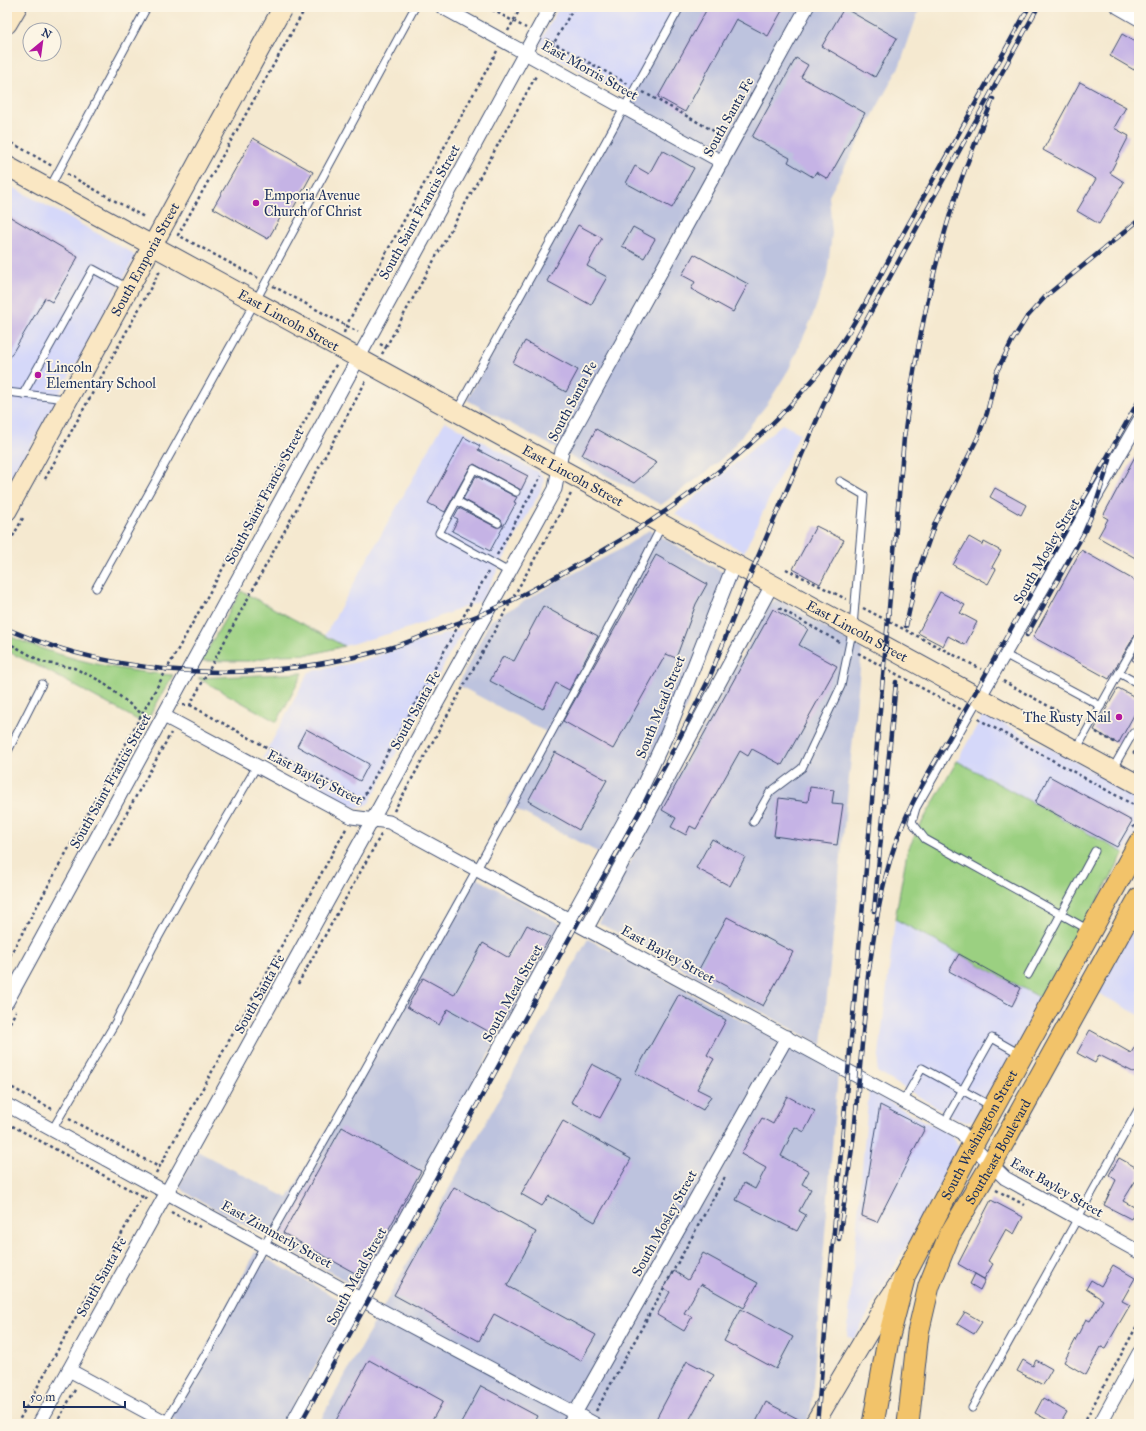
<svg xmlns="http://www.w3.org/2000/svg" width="1146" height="1431" font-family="'IM FELL Great Primer',serif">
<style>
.built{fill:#d5d8f9}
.industrial{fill:#bdc3de}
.green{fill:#9bd081;stroke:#5b8070}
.building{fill:#c5b3e5}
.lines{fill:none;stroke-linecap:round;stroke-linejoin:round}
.lane-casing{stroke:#3c4b6f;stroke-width:9}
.street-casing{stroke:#3c4b6f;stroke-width:15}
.secondary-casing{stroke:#3c4b6f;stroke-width:21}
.primary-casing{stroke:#3c4b6f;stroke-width:23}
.path{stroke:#3c4b6f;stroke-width:2.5;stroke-dasharray:3 3;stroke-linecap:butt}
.lane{stroke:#fff;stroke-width:7}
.street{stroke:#fff;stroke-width:13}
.secondary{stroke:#fae7c3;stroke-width:19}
.primary{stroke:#f2c36a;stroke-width:21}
.rail-casing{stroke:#1b2f5e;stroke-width:4.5}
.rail{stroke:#fcf5e5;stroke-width:3;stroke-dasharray:9;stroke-linecap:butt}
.poi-dot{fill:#b5179e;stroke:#fcf5e5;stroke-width:1.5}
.labels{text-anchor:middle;stroke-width:3.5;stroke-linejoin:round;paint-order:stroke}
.street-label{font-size:14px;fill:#1b2f5e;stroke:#fcf5e5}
.poi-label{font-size:14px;fill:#1b2f5e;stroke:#fcf5e5;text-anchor:start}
</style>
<rect width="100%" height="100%" fill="#fcf5e5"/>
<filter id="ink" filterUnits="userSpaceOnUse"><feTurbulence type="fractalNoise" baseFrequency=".025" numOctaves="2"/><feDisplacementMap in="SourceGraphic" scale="8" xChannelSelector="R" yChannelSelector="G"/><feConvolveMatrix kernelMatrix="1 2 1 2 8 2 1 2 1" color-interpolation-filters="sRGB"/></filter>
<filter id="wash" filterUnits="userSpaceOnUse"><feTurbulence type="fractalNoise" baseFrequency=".012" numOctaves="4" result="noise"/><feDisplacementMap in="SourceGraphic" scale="16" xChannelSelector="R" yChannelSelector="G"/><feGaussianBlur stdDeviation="0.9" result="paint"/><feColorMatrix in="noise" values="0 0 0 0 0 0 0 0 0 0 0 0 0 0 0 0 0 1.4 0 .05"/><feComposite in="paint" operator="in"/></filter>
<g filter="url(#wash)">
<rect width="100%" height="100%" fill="#f5e9d0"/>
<g class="built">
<polygon points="559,7 676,7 626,97 545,51 540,46 541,40"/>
<polygon points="7,184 131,252 135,257 7,489"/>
<polygon points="445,421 541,474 544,479 543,486 481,601 406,629 344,646 325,635"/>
<polygon points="782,424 800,433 744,552 675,514"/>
<polygon points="464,628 369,803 364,806 357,808 263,758 309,672 357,662"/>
<polygon points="984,713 1137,795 1139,798 1139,827 1124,853 957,761"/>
<polygon points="1139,914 1139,1015 1096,992"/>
<polygon points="895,919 1043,999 980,1114 973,1120 967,1122 959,1120 877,1072"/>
<polygon points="869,1091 952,1136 959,1147 957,1155 854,1339 847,1336"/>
</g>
<g class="industrial">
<polygon points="676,7 920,7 900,65 829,196 832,233 827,276 811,320 789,369 768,403 728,453 705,473 661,505 467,400 626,97"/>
<polygon points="649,530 738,581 672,741 609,858 506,804 546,732 458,685 490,621 561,580 621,549"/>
<polygon points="775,600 783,602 862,649 822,1045 599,923 601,916 770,605"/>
<polygon points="471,875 561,924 359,1288 185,1192 180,1188 181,1183 197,1151 288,1198"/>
<polygon points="588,939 838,1072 811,1410 805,1424 318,1424"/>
<polygon points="255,1252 349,1305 283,1424 180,1424 170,1418"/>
</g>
<g class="green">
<polygon points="241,591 344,646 313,654 279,655 249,661 201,661"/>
<path d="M7,635C60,658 116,671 173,675L145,724L44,669L7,651Z"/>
<polygon points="303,673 277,722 198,678"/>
<polygon points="957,761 1124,853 1043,999 895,919 907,852 917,831"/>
</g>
<g id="blocks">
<g class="building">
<polygon points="708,7 784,7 768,36 736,19 685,112 658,97"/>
<polygon points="844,8 897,38 875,77 822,46"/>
<polygon points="1122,34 1139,44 1139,62 1134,70 1110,56"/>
<polygon points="796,58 808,65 801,77 865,113 828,179 816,172 813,177 788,162 790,158 752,137"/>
<polygon points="1080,82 1126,107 1114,128 1129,136 1110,173 1124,182 1099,224 1077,211 1096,179 1043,150"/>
<polygon points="253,138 313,172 289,216 283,213 268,239 213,208"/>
<polygon points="662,150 694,168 672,208 626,183 635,166 649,174"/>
<polygon points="7,215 78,257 52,302 45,298 7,362"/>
<polygon points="578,225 602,238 587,266 607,277 591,305 547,281"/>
<polygon points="633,227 655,239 644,258 622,246"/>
<polygon points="694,254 748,284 733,312 691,289 695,282 682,275"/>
<polygon points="525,341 578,370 566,392 513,363"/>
<polygon points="596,429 657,463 634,483 582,455"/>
<polygon points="464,437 480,446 478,450 528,476 521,490 474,464 470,467 445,512 428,503"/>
<polygon points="1139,449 1139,560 1098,537 1108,519 1103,516"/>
<polygon points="476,476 514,496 517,497 514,502 516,503 490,551 452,531 458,519 454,517 459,508 496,527 500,527 503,525 500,519 463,499"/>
<polygon points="995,488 1026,505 1021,515 990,497"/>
<polygon points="816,526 844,540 820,584 793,569"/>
<polygon points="969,537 983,545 984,542 1001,551 992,567 996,569 988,584 953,565"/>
<polygon points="1081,550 1139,583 1139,632 1135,635 1109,679 1033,637"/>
<polygon points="656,555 707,584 696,604 676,658 666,654 613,749 563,721"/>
<polygon points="940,592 965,605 960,613 977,622 965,645 948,636 943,646 918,633"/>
<polygon points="543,606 598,636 569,690 556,683 543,709 490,681 503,656 514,661"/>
<polygon points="773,609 808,629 799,645 837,666 782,765 752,749 748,756 740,751 696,829 690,826 686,835 671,827 676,818 662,810"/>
<polygon points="1139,647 1139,664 1132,660"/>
<polygon points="1118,688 1139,699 1139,706 1118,744 1094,730"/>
<polygon points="306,729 369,764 360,781 297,746"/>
<polygon points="555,752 607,780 579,830 528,801"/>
<polygon points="1049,776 1132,821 1117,847 1035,803"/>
<polygon points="810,787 834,790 832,803 843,804 837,845 774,836 779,798 808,802"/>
<polygon points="712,839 745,857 730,886 696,868"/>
<polygon points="727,917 793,952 763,1006 698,971"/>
<polygon points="527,925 550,937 495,1035 448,1009 439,1025 407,1007 423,978 454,995 483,943 509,958"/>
<polygon points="959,954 1021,988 1012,1006 949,971"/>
<polygon points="679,994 726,1020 707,1055 714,1059 697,1089 711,1096 703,1110 635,1073"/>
<polygon points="1090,1030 1131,1053 1139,1040 1139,1075 1099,1055 1095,1063 1077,1053"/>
<polygon points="592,1064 621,1079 600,1118 571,1102"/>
<polygon points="787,1096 815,1111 804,1132 795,1127 781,1156 809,1171 802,1184 811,1189 799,1211 806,1215 797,1231 736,1200 744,1183 755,1189 766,1168 741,1154 762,1118 773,1124"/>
<polygon points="880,1105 925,1128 877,1222 862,1216"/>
<polygon points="563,1121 631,1159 595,1222 549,1196 542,1206 521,1194"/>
<polygon points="342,1127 421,1171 362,1277 283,1233"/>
<polygon points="1119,1158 1139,1169 1139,1175 1123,1201 1136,1208 1131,1219 1104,1205 1116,1180 1109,1175"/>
<polygon points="454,1187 536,1232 507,1286 596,1335 581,1361 494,1314 479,1341 394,1295"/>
<polygon points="991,1200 1023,1217 1014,1234 1006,1229 988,1261 993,1264 984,1279 958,1264"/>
<polygon points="703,1253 758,1283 744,1308 701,1284 684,1313 692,1317 684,1331 657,1315 670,1292 664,1288 674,1271 688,1280"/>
<polygon points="1113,1265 1135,1278 1122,1301 1130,1305 1105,1348 1101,1347 1086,1375 1064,1362 1086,1319 1090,1321 1103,1300 1086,1289 1091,1280 1101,1286"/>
<polygon points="975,1274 985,1280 980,1290 970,1284"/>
<polygon points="741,1309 793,1337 776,1369 724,1341"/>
<polygon points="965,1312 982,1322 974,1334 957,1324"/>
<polygon points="369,1360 443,1401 430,1424 334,1424"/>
<polygon points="1023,1360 1033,1366 1036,1360 1052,1369 1043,1385 1017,1371"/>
<polygon points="687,1361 714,1375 687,1424 666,1424 656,1419"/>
<polygon points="481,1386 537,1416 533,1424 460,1424"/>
<polygon points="1043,1398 1067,1412 1060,1424 1055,1424 1035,1413"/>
<polygon points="766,1402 804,1422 803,1424 755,1424"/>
</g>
</g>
</g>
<g filter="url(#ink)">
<use href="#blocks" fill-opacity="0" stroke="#3c4b6f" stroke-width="1"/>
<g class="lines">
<g class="lane-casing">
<g id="lane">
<polyline points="49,189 147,7"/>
<polyline points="7,392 66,399"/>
<polyline points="23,394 93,269 128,288"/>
<polyline points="456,412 680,7"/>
<polyline points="457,501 498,523"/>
<polyline points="509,572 439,533 474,469 516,492"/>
<polyline points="96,588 255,302 415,7"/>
<polyline points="1004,654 1101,706"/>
<polyline points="1119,673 1139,684"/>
<polyline points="979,698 916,808 912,822 925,839 1089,930"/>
<polyline points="1076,750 1139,637"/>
<polyline points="7,753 42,684"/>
<polyline points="1112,770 1133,733"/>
<polyline points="753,822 770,792 802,768 841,686 853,627 864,495 840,481"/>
<polyline points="1028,975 1095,851"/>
<polyline points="904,1100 922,1068 991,1106"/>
<polyline points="944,1123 992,1038 1020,1054"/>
<polyline points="52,1130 115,1023 153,947 193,875 257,766"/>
<polyline points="972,1408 1139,1108"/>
<polyline points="165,1422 209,1348 264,1246 359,1080 477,869 627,594 662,525"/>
</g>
</g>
<g class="street-casing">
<g id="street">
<polyline points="442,7 722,162"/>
<polyline points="1118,7 1139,19"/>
<polyline points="980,696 1139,421"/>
<polyline points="164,716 352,817 389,822 962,1133 972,1146 1005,1178 1139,1252"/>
<polyline points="587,928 773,583"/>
<polyline points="7,1002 550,7"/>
<polyline points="7,1105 375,1307 595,1424"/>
<polyline points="69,1370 169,1424"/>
<polyline points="39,1424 555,489 562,451 807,7"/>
<polyline points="292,1424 638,796 668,732 734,564"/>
<polyline points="569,1424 787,1037"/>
<polyline points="1100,1424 1139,1353"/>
</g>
</g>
<g class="secondary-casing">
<g id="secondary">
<polyline points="7,24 17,7"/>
<path id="s1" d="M7,166L1139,785"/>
<path id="s2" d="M7,511L283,7"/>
<polyline points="814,1424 884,1306 902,1279"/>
</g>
</g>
<g class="primary-casing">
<g id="primary">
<path id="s3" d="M873,1424L888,1340L905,1275L972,1146L1139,843"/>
<path id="s4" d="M908,1424L918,1333L929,1286L949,1236L991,1165L1139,898"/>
</g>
</g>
<g class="path">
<polyline points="487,7 526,28"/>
<polyline points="508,31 521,7"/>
<polyline points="546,39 628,84"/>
<polyline points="549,52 574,7"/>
<polyline points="643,92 721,135"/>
<polyline points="7,140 52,166"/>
<polyline points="67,174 144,217"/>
<polyline points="258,278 178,235 306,7"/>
<polyline points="273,286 358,332"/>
<polyline points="344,333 346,326 497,51"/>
<polyline points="380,344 386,347 382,354"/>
<polyline points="386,347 537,74"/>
<polyline points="45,479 161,269"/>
<polyline points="7,547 23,518"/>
<polyline points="497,555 541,476"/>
<polyline points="786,569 846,599"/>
<polyline points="779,608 841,643"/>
<polyline points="863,608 981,669"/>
<polyline points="7,642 42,662 74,668 101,681 142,714 150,716"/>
<polyline points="858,653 962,710"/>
<polyline points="1003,681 1081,724"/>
<polyline points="183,705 190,705 367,379"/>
<polyline points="190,705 362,800"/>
<polyline points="978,719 1139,808"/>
<polyline points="1096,732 1116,743"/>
<polyline points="1133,752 1139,756"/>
<polyline points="359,805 488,572"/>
<polyline points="394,811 572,492"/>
<polyline points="1133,828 1139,816"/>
<polyline points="109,845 171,733"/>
<polyline points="7,961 142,714 337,363"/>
<polyline points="298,984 382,833"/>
<polyline points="7,1028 16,1011"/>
<polyline points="7,1085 54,1110"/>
<polyline points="69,1119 159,1167"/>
<polyline points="7,1123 149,1200"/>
<polyline points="156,1173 347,827"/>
<polyline points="996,1190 1025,1205"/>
<polyline points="171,1212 200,1227"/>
<polyline points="596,1411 725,1177"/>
<polyline points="17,1424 143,1195"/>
<polyline points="56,1424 76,1388"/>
<polyline points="1083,1424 1139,1322"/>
</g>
<use href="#lane" class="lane"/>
<use href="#street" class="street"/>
<use href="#secondary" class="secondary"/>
<use href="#primary" class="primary"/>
<g class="rail-casing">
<g id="rail">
<polyline points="906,626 917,575 935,523 978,437 987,413 997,371 1012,341 1027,317 1046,296 1139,220"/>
<path d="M7,629C126,680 262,684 386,649C401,645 416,639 430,633C449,626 468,620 487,612C515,600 543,584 570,569C669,516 763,446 832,356C857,323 879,277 899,241C943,163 986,85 1029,7"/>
<polyline points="1027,635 1083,535 1093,512 1110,460"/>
<polyline points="874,911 896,682"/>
<path d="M869,970C875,928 881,885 895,845C914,790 947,743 975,693C1030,595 1084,497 1139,400"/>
<polyline points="839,1239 854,1134 869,965"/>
<polyline points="300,1424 666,764 709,679 751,573 822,408 845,359 1038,7"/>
<path d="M817,1424L904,438C915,354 931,271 958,189C968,159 981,129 993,99"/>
</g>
</g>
<use href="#rail" class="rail"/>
</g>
</g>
<g class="poi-dot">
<circle cx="256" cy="203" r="4"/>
<circle cx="38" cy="375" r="4"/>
<circle cx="1119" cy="717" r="4"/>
</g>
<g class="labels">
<g class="street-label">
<text transform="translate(590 70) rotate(29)" y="5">East Morris Street</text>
<text transform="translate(728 117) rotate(-61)" y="5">South Santa Fe</text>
<text transform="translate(419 212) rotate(-61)" y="5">South Saint Francis Street</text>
<text dy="5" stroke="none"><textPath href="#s2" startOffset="287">South Emporia Street</textPath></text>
<text dy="5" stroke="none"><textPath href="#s1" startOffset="321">East Lincoln Street</textPath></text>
<text transform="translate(572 401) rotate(-62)" y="5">South Santa Fe</text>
<text dy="5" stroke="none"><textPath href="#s1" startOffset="645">East Lincoln Street</textPath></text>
<text transform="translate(264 496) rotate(-62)" y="5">South Saint Francis Street</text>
<text transform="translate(1046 551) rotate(-60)" y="5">South Mosley Street</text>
<text dy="5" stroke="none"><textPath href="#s1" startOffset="969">East Lincoln Street</textPath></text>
<text transform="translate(660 707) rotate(-68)" y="5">South Mead Street</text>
<text transform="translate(415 710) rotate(-61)" y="5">South Santa Fe</text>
<text transform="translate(315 777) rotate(27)" y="5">East Bayley Street</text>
<text transform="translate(110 781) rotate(-61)" y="5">South Saint Francis Street</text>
<text transform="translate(668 954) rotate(29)" y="5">East Bayley Street</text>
<text transform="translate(512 993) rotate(-61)" y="5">South Mead Street</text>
<text transform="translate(259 994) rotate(-61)" y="5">South Santa Fe</text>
<text dy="5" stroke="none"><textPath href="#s3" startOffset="311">South Washington Street</textPath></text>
<text dy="5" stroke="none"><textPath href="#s4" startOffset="291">Southeast Boulevard</textPath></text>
<text transform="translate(1057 1187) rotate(30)" y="5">East Bayley Street</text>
<text transform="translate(664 1223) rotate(-61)" y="5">South Mosley Street</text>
<text transform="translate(277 1234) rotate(29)" y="5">East Zimmerly Street</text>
<text transform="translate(356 1276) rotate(-61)" y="5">South Mead Street</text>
<text transform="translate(101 1277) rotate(-61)" y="5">South Santa Fe</text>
</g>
<g class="poi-label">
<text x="264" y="200">Emporia Avenue<tspan x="264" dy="16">Church of Christ</tspan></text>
<text x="46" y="372">Lincoln<tspan x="46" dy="16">Elementary School</tspan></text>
<text x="1111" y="722" text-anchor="end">The Rusty Nail</text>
</g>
</g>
<rect width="1146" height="1431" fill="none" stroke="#fcf5e5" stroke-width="24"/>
<g transform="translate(42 42) rotate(29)"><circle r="19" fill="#fcf5e5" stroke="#a2a6af"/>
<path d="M0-3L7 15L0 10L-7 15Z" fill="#b5179e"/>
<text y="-6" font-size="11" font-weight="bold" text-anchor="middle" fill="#1b2f5e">N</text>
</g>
<path d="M24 1401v6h101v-6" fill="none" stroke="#1b2f5e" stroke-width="2"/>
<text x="30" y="1401" font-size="12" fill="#1b2f5e" stroke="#fcf5e5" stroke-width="3" paint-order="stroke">50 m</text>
</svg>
